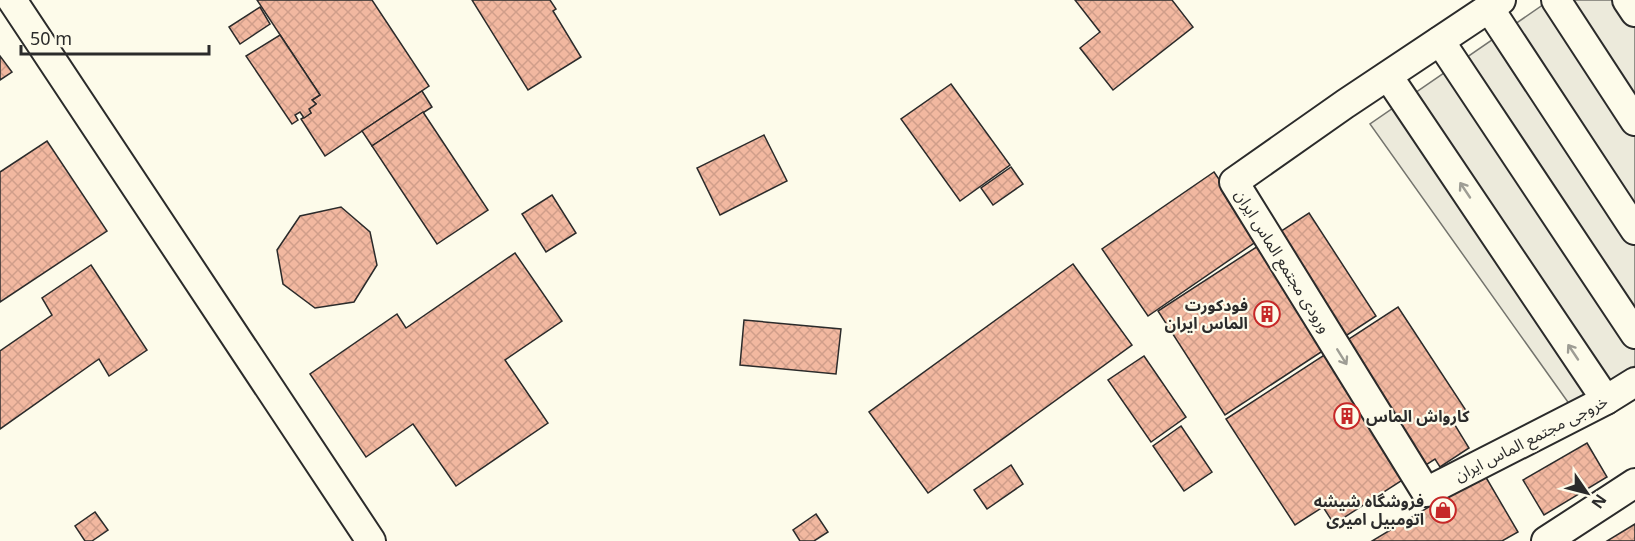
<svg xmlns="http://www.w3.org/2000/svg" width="1635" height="541" font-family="Georgia,'Noto Sans Arabic',serif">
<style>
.parking{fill:#eceadb;stroke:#74746e;stroke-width:1.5}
.building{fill:url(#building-cross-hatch);stroke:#2b2b2b;stroke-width:1.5}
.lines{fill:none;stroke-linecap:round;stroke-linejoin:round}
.minor-casing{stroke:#2b2b2b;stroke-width:32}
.minor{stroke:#fdfbea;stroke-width:28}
.oneway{stroke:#9e9d94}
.labels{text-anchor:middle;stroke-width:4.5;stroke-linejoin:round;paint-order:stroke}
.street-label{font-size:16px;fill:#2b2b2b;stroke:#fdfbea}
.poi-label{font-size:16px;font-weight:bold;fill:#2b2b2b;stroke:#fdfbea;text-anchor:end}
</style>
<defs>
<pattern id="building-cross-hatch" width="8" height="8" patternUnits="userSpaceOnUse" patternTransform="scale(1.5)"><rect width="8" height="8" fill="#f2b8a0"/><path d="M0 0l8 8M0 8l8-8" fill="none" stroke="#d09e8a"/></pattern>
</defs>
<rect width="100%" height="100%" fill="#fdfbea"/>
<polygon class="parking" points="1550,0 1635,0 1635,366 1570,405 1370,124"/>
<g class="building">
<polygon points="257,0 372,0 429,86 325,156 301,119 311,113 309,109 316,104 312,100 320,95"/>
<polygon points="472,0 550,0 556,9 553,11 581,57 528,90"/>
<polygon points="1075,0 1172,0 1193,27 1113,90 1080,48 1100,32"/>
<polygon points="260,7 270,24 240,44 229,27"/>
<polygon points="280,35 320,95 312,100 316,104 309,109 311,113 304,118 300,112 295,115 298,120 292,124 246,56"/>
<polygon points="0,56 12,72 0,80"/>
<polygon points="951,84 1010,165 960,201 901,119"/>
<polygon points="422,91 432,107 372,146 362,131"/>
<polygon points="423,112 488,210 437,244 372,146"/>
<polygon points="764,135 787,181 720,215 697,168"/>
<polygon points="47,141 107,231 0,302 0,172"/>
<polygon points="1011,167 1023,184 993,205 981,188"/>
<polygon points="1214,172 1260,239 1148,316 1102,249"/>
<polygon points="552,195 576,233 546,252 522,214"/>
<polygon points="341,207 370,232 377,265 354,302 315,308 283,284 277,250 300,216"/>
<polygon points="1309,213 1376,316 1225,415 1158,311"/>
<polygon points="515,253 562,321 505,360 548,423 456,486 413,424 366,457 310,374 397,314 406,328"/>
<polygon points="1073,264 1132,345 928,493 869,412"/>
<polygon points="91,265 147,350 109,376 99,359 0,429 0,351 52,315 42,298"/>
<polygon points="1398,307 1467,412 1453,422 1469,448 1440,467 1435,459 1334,524 1323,507 1295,525 1226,419"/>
<polygon points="744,320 841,329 836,374 740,365"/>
<polygon points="1144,356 1186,417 1151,442 1108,380"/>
<polygon points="1181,426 1212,472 1184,491 1153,446"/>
<polygon points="1587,443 1607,477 1544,515 1523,480"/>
<polygon points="1011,465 1023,484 987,509 974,490"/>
<polygon points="1484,474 1518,532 1502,541 1372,541"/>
<polygon points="95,512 108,530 92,541 85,541 75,526"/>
<polygon points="816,514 828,532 814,541 800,541 793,530"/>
<polygon points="1635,524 1635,541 1607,541"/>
</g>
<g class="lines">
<g class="minor-casing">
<g id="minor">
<polyline points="12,0 371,541"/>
<polyline points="1501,0 1345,104 1234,182 1426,492 1606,400 1635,382"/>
<polyline points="1556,0 1635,121"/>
<polyline points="1627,0 1635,12"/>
<polyline points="1489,8 1635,230"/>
<polyline points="1440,41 1635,334"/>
<polyline points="1388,76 1606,400"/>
<polyline points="1546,541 1635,483"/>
</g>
</g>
<use href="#minor" class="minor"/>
</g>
<defs><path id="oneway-shaft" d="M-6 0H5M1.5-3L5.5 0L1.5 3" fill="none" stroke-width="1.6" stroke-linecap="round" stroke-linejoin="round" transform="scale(1.5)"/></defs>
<g class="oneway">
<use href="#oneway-shaft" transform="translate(1465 190) rotate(-124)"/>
<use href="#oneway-shaft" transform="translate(1573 352) rotate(-124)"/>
<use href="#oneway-shaft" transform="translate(1342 357) rotate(58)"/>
</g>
<defs>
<g id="building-ring" transform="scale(1.35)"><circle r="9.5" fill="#fdfbea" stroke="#c62828" stroke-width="1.5"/><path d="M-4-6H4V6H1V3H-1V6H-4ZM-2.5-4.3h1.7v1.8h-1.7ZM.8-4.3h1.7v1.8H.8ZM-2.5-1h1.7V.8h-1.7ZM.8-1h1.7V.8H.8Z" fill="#c62828"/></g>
<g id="shop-ring" transform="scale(1.35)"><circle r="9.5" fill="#fdfbea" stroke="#c62828" stroke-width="1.5"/><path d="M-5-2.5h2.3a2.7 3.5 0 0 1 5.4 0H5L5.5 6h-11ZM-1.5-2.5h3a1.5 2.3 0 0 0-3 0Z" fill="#c62828"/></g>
</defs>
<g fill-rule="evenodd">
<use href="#building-ring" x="1267" y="314"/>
<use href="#building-ring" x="1347" y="416"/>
<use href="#shop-ring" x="1443" y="510"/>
</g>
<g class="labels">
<g class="street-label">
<text transform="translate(1283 261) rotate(58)" y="6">ورودی مجتمع الماس ایران</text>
<text transform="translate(1531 438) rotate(-27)" y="6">خروجی مجتمع الماس ایران</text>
</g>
<g class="poi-label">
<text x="1248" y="311">فودکورت<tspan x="1248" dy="18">الماس ایران</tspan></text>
<text x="1366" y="422" text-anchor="start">کارواش الماس</text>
<text x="1424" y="507">فروشگاه شیشه<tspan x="1424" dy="18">اتومبیل امیری</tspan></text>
</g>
</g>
<g transform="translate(1587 493) rotate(125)" stroke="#fdfbea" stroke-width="4.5" paint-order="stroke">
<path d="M0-4.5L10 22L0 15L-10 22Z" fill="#2b2b2b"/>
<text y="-9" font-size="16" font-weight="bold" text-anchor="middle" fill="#2b2b2b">N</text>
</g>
<path d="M21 45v9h188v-9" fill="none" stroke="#2b2b2b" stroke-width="3"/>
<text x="30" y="45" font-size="18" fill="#2b2b2b" stroke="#fdfbea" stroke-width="4.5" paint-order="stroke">50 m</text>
</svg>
